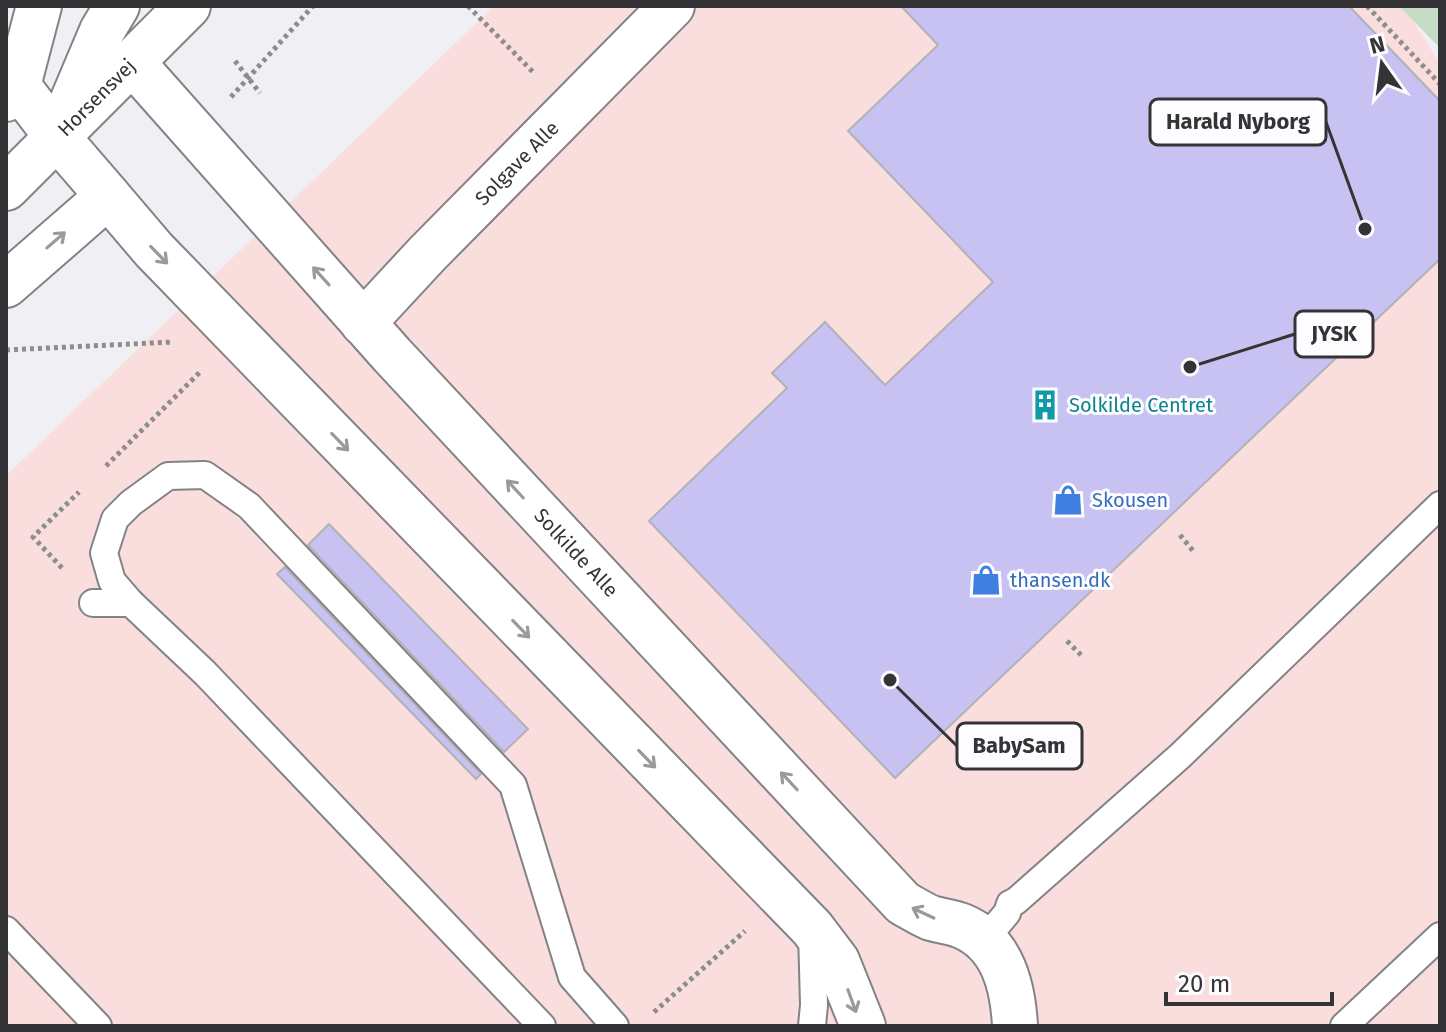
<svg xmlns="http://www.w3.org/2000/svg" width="1446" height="1032" font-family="'Fira Sans',sans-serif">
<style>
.commercial{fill:#f9dedd}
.green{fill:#c5ddc5}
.building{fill:#c7c2f1;stroke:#b1b1b6;stroke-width:2}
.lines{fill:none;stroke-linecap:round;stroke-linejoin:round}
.service-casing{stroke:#838387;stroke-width:30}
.minor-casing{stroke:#838387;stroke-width:48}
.tertiary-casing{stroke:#838387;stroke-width:48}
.secondary-casing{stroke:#838387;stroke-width:48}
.path{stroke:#8d8d90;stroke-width:5;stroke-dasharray:4 4;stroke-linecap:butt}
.service{stroke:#fff;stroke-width:26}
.minor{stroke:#fff;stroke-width:44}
.tertiary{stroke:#fff;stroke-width:44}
.secondary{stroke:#fff;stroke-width:44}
.oneway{stroke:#9a9a9a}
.labels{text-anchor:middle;stroke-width:6;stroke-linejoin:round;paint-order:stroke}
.street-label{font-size:20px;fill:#343436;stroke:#fdfdff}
.culture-label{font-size:20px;fill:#0d838f;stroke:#fdfdff;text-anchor:start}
.shop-label{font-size:20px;fill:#366cbe;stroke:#fdfdff;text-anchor:start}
.leader{fill:none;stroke:#343436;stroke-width:3}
.callout-dot{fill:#343436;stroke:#fdfdff;stroke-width:3}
.callout{fill:#fdfdff;stroke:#343436;stroke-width:3}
.callout-label{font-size:22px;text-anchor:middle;font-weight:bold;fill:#343436}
</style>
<rect width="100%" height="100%" fill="#efeff4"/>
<polygon class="commercial" points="494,6 1404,6 1440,64 1440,1026 6,1026 6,476"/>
<polygon class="green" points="1399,6 1440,6 1440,48"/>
<g class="building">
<polygon points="901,6 1349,6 1440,101 1440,259 895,778 649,521 787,388 772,373 825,322 885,385 993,282 848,131 938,45"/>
<polygon points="329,524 528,729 504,752 308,545"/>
<polygon points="285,567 481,774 476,779 277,574"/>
</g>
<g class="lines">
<g class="service-casing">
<g id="service">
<polyline points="93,603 131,603 205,673 542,1026"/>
<polyline points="131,603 112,581 104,553 115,519 131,503 168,476 205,475 249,506 513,785 572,977 615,1026"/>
<polyline points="6,930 98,1026"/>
<polyline points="812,932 814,1005 812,1026"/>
<polyline points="985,939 1007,913 1010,904 1016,901 1180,756 1440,505"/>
<polyline points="1344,1026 1440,936"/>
</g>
</g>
<g class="minor-casing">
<g id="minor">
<path id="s1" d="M363,323L427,254L672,6"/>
</g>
</g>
<g class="tertiary-casing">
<g id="tertiary">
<path id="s2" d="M132,62L392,355L903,903C912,908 921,914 931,918C941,921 952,922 962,926C1003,943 1013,986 1015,1026"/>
<polyline points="108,196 154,250 812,928 837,961 863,1026"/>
</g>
</g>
<g class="secondary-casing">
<g id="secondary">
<polyline points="6,70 57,137 108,196 6,285"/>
<polyline points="6,99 18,86 39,6"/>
<polyline points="66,116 102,31 117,6"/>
<path id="s3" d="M6,188L188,6"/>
</g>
</g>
<g class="path">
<polyline points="468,6 535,74"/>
<polyline points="1367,6 1440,84"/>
<polyline points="235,61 260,93"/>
<polyline points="231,97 313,6"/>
<polyline points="6,350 173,342"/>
<polyline points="106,466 201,371"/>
<polyline points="1180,535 1194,552"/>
<polyline points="62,568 33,537 79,492"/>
<polyline points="1067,641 1081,655"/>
<polyline points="964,737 978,752"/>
<polyline points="654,1012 745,931"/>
</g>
<use href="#service" class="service"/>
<use href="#minor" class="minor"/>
<use href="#tertiary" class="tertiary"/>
<use href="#secondary" class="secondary"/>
</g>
<defs><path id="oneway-shaft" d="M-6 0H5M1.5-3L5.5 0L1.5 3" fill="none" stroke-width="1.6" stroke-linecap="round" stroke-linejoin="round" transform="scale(2)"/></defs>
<g class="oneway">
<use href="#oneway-shaft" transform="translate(56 240) rotate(-41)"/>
<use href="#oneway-shaft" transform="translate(159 255) rotate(46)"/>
<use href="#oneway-shaft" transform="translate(321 276) rotate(-132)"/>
<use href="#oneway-shaft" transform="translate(340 442) rotate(46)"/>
<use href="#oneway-shaft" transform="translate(515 489) rotate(-133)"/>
<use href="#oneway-shaft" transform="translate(521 629) rotate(46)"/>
<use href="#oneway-shaft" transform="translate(647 759) rotate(46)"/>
<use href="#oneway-shaft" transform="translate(789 781) rotate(-133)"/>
<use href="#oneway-shaft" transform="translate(923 913) rotate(-155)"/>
<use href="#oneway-shaft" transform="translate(852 1001) rotate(70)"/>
</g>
<defs>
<g id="building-bare" transform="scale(2.4)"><path d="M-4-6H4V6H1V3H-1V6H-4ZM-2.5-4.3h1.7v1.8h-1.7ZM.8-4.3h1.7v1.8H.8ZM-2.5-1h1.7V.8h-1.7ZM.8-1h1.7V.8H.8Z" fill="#0f9aa8" stroke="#fdfdff" stroke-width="2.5" paint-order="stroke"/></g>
<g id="shop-bare" transform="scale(2.4)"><path d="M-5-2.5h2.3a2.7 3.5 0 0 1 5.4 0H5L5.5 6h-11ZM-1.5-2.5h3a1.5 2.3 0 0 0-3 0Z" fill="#3f7fe0" stroke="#fdfdff" stroke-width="2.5" paint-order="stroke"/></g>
</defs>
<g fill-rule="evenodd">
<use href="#building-bare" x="1045" y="405"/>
<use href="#shop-bare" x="1068" y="500"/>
<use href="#shop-bare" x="986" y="580"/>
</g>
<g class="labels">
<g class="street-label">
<text dy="7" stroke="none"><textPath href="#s3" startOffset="128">Horsensvej</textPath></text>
<text dy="7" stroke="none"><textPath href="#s1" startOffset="222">Solgave Alle</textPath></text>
<text dy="7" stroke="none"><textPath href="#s2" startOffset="662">Solkilde Alle</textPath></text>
</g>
<g class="culture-label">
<text x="1069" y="412">Solkilde Centret</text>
</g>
<g class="shop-label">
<text x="1092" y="507">Skousen</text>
<text x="1010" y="587">thansen.dk</text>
</g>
</g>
<path class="leader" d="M1365 229L1326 122M1190 367L1295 334M890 680L957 746"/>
<g class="callout-dot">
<circle cx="1365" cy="229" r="8"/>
<circle cx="1190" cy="367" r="8"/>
<circle cx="890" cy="680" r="8"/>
</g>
<g class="callout">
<rect x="1150" y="99" width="176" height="46" rx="8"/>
<rect x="1295" y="311" width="78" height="46" rx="8"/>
<rect x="957" y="723" width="125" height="46" rx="8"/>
</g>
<g class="callout-label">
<text x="1238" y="129">Harald Nyborg</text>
<text x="1334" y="341">JYSK</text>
<text x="1019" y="753">BabySam</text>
</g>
<rect width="1446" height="1032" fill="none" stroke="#343436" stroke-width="16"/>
<g transform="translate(1382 64) rotate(346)" stroke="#fdfdff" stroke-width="6" paint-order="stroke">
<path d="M0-6L14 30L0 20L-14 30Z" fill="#343436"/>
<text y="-12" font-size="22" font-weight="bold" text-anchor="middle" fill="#343436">N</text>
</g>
<path d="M1166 992v12h166v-12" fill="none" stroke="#343436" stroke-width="4"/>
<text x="1178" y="992" font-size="24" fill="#343436" stroke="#fdfdff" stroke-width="6" paint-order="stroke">20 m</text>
</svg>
